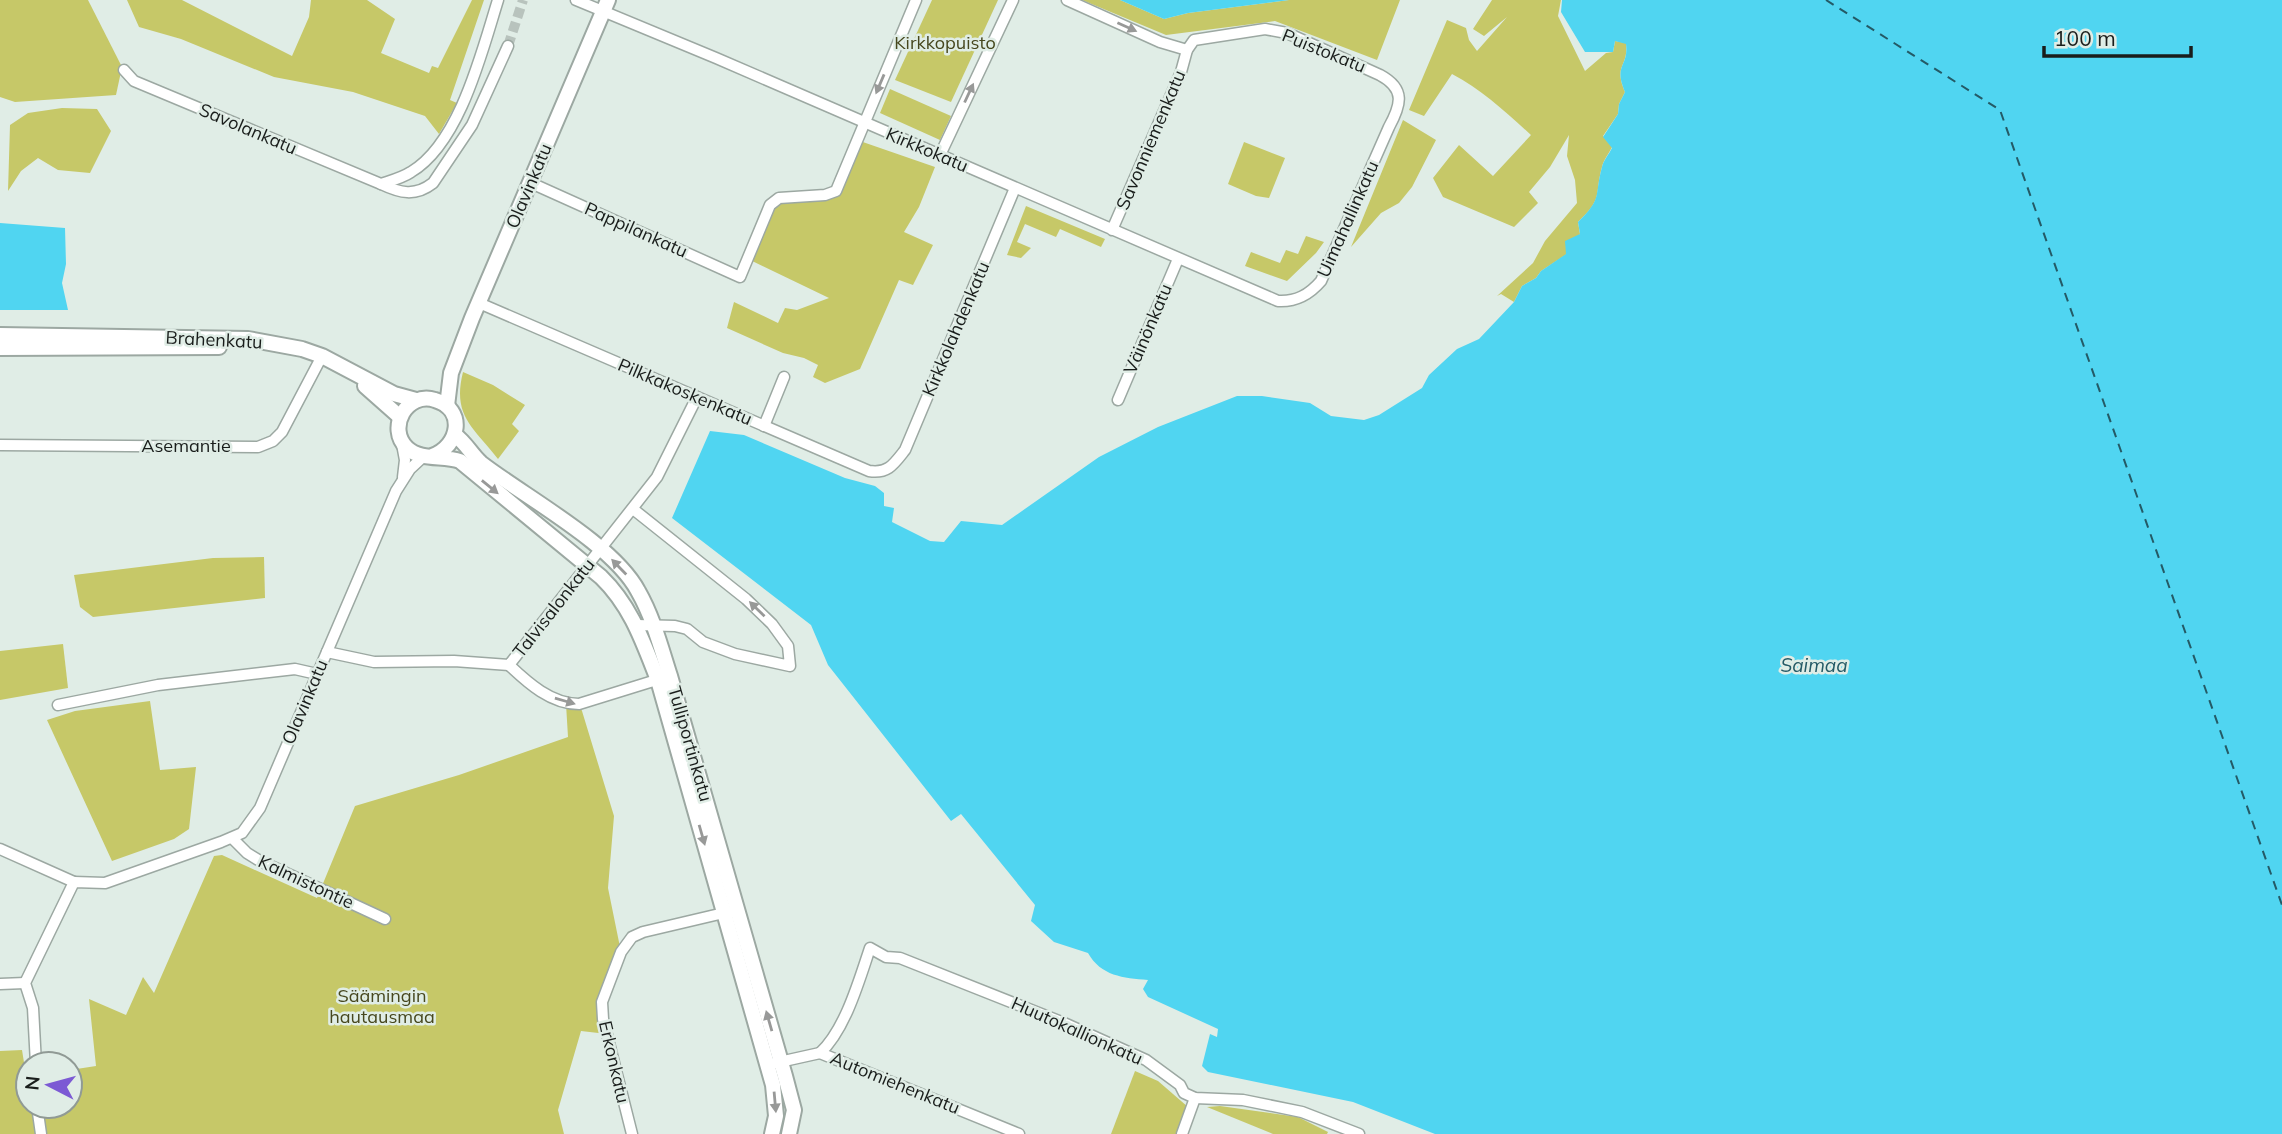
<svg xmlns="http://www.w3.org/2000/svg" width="2282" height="1134" font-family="Mulish,sans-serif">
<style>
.green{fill:#c6c868}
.water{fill:#50d5f1}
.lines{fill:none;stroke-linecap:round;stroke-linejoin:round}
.ferry{stroke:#245a66;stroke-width:2;stroke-dasharray:9 7;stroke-linecap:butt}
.street-tunnel{stroke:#b8c3bd;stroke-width:10;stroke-dasharray:10 5;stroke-linecap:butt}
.street-casing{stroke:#9ca8a2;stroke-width:13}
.secondary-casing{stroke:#9ca8a2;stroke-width:18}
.street{stroke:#fff;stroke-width:10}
.secondary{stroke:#fff;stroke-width:14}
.oneway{fill:#989998}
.labels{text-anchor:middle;stroke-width:5;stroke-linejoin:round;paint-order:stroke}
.park-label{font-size:18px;fill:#46471e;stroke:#e0ede6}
.street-label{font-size:18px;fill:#191d1b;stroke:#e0ede6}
.water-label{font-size:19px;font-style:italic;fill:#245a66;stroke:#e0ede6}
</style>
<rect width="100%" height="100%" fill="#e0ede6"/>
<g class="green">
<polygon points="0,0 88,0 122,67 116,95 15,102 0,97"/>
<polygon points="127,0 182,0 292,56 309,17 311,0 367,0 395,19 381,53 429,73 432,66 438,68 472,0 484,0 450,100 457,103 439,134 425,116 353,92 274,77 181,39 139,27"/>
<polygon points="932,0 998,0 951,102 895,80"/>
<polygon points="1082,0 1120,0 1164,19 1188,13 1289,0 1400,0 1377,60 1275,21 1166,35"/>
<path d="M1492,0H1561L1558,16L1585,71L1606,53L1613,52L1615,41L1626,43C1629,67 1613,64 1625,92L1619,104L1618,114L1603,136L1612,147C1609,154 1603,160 1602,167C1594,196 1604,197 1578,222L1580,234L1567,254L1541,271L1536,278L1522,286L1514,302L1501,294L1497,296L1533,263L1545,241L1577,203L1575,180L1567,156L1569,135L1550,167L1529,192L1538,203L1514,227L1443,197L1433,178L1459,145L1493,176L1531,135C1506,112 1482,90 1452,74L1424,116L1409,110L1447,20L1466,28L1469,40L1477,51L1507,17L1484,36L1473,29Z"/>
<polygon points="890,89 951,116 940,140 880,113"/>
<polygon points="62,108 97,109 111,131 90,173 58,170 38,158 21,171 8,191 10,125 28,113"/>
<polygon points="1403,120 1436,140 1412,187 1399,203 1381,213 1351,247"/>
<polygon points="857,140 935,167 919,207 904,232 933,245 913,285 899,280 860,369 825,383 813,377 818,365 804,358 783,353 727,328 734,302 778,323 785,308 797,310 829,298 748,259 779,198 835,191"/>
<polygon points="1244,142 1285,158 1269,198 1256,196 1228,184"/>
<polygon points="1026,206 1105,239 1101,247 1060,229 1056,237 1025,224 1017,242 1031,248 1021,258 1007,255"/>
<polygon points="1306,236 1324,242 1316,253 1287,281 1245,266 1251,252 1280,263 1286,250 1298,254"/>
<path d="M463,372L493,385L525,405L512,424L519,431L498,459C473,427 452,416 463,372Z"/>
<polygon points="264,557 265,598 93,617 80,607 74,575 213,558"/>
<polygon points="63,644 68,688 0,700 0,651"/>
<polygon points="150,701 160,770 196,767 189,829 174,839 112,861 47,720 75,711"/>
<polygon points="566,704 579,704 582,711 614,816 608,888 621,952 602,1002 607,1034 581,1031 558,1110 564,1134 0,1134 0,1051 22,1050 26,1075 28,1075 28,1106 70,1106 70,1070 96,1066 89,999 126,1015 143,977 154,993 214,856 222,855 317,898 355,806 459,775 568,737"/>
<polygon points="1135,1071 1158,1081 1188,1107 1176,1134 1111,1134"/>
<polygon points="1220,1106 1298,1117 1328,1132 1327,1134 1273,1134 1207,1107"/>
</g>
<g class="water">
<polygon points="1120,0 1289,0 1188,13 1164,19"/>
<path d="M1562,0H2282V1134H1435L1353,1102L1208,1072L1202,1066L1210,1034L1217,1037L1218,1029L1148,997L1143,989L1148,980C1123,978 1101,976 1088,953L1054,942L1031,921L1035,905L961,814L951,821L828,665L811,625L672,518L710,431L744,435L845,478L875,486L884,493V506L894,508L892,522L930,541L944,542L961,521L1002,525L1099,457L1158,427L1237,396H1262L1310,403L1331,416L1364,420L1379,415L1422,388L1429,375L1457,349L1479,339L1514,302L1522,286L1536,278L1541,271L1566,254L1565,241L1580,234L1578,222C1603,198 1594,196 1602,167C1603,161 1609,154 1612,148L1603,137L1618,114L1619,104L1625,92C1613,64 1629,67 1626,44L1615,41L1613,52H1585L1561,12Z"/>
<polygon points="0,223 65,228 66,264 62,283 68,310 0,310"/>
</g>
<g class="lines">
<polyline class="ferry" points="1826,0 2000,110 2282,905"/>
<polyline class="street-tunnel" points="508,46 523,0"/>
<g class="street-casing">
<g id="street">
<path d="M576,0L716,58L1278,301C1296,302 1309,295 1321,281L1389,127C1401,105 1406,89 1380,75L1287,33L1265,29L1194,40L1187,50L1181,72L1112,230"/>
<polyline points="1067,0 1160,42 1187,50"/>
<path d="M124,70L134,81L381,184C390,181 402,178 411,172C460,143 482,51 498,0"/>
<polyline points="940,155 1013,0"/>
<polyline points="531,183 740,277 770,205 779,198 825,195 836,191 916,0"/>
<path d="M381,184C400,193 415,197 433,183L472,125L508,46"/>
<path d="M479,303L869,471C888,474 894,464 905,450L1015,188"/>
<polyline points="1118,400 1178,259"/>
<polyline points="764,426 784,377"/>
<polyline points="402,444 405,460 403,477"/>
<polyline points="0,445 258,447 273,441 282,432 322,356"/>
<polyline points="633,509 746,599 772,624 788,646 790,666 735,654 703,642 687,629 675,626 636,625"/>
<polyline points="327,652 374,662 454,661 509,665 657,477 697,397"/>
<path d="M509,665C528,683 551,704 579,704L663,678"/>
<polyline points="58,705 158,685 295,669 317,674"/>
<polyline points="232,838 247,853 260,861 385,919"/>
<polyline points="0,849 74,882"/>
<polyline points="0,984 25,983"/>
<path d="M820,1053C845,1030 859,981 870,948L886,957L900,958L1064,1023L1146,1060L1180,1085L1184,1093L1195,1098L1243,1100L1302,1112L1359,1134"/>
<polyline points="775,1063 820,1053 1019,1134"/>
<polyline points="36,1064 33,1008 25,983 74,882 105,883 221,842 242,833 260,808 396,491 410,469 424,456"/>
<polyline points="37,1106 41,1134"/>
<polyline points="632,1134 603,1019 602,1002 621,952 632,937 643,932 728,912"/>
<polyline points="1182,1134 1195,1098"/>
</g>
</g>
<g class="secondary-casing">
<g id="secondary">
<polyline points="0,335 248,339 302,349 322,356 394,394 416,400"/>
<polyline points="0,348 219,347"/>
<polyline points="365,386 400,417"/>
<polyline points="447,406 451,373 472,318 608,0"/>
<path d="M455,435C466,443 471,454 481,463C525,497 613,544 638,591C653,617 661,648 670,676L785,1076L794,1110L789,1134"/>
<path d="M432,456C460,446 466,409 435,400C407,391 386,428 407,448C421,461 443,455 460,461L601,577C631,606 643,642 658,680L773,1085L776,1116L772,1134"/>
</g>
</g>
<use href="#street" class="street"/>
<use href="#secondary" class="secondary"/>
</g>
<defs><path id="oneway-solid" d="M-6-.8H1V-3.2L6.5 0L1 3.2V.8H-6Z" transform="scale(1.75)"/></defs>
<g class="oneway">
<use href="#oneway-solid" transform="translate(1127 27) rotate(24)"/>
<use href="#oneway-solid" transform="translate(880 84) rotate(113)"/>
<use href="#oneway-solid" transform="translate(969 93) rotate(-65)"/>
<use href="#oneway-solid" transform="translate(490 487) rotate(39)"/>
<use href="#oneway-solid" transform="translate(619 567) rotate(-134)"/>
<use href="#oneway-solid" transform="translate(757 609) rotate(-136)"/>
<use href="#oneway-solid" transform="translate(565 701) rotate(16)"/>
<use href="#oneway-solid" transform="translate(702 835) rotate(74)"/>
<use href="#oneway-solid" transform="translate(769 1021) rotate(-106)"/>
<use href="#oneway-solid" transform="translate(775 1102) rotate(85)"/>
</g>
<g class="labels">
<g class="park-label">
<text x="945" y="49">Kirkkopuisto</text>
<text x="382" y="1002">Säämingin<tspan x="382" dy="21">hautausmaa</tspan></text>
</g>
<g class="street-label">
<text transform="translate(1324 51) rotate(22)" y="6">Puistokatu</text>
<text transform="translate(248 129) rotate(23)" y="6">Savolankatu</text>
<text transform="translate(1151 140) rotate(-67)" y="6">Savonniemenkatu</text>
<text transform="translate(927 150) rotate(23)" y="6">Kirkkokatu</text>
<text transform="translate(529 186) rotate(-67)" y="6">Olavinkatu</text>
<text transform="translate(1348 219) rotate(-66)" y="6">Uimahallinkatu</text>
<text transform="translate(636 230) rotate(24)" y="6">Pappilankatu</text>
<text transform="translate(956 329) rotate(-67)" y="6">Kirkkolahdenkatu</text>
<text transform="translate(1148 329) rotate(-67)" y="6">Väinönkatu</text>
<text transform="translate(214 340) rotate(3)" y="6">Brahenkatu</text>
<text transform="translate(685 392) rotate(23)" y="6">Pilkkakoskenkatu</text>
<text x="186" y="452">Asemantie</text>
<text transform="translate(554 608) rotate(-52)" y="6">Talvisalonkatu</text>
<text transform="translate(305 702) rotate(-67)" y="6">Olavinkatu</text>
<text transform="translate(690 744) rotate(74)" y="6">Tulliportinkatu</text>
<text transform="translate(306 882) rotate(25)" y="6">Kalmistontie</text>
<text transform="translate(1077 1031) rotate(24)" y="6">Huutokallionkatu</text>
<text transform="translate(614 1062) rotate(77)" y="6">Erkonkatu</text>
<text transform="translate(895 1083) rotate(22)" y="6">Automiehenkatu</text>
</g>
<g class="water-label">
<text x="1814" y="672">Saimaa</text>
</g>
</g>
<g transform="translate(49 1085) rotate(276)"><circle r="33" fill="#e0ede6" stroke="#909a95" stroke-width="2"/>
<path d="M0-5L12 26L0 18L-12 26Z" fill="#7c5ad4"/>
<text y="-10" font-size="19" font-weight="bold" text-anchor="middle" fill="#191d1b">N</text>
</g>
<path d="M2044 46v10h147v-10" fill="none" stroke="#191d1b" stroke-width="3.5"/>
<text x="2054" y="46" font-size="21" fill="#191d1b" stroke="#e0ede6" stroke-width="5" paint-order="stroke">100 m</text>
</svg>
